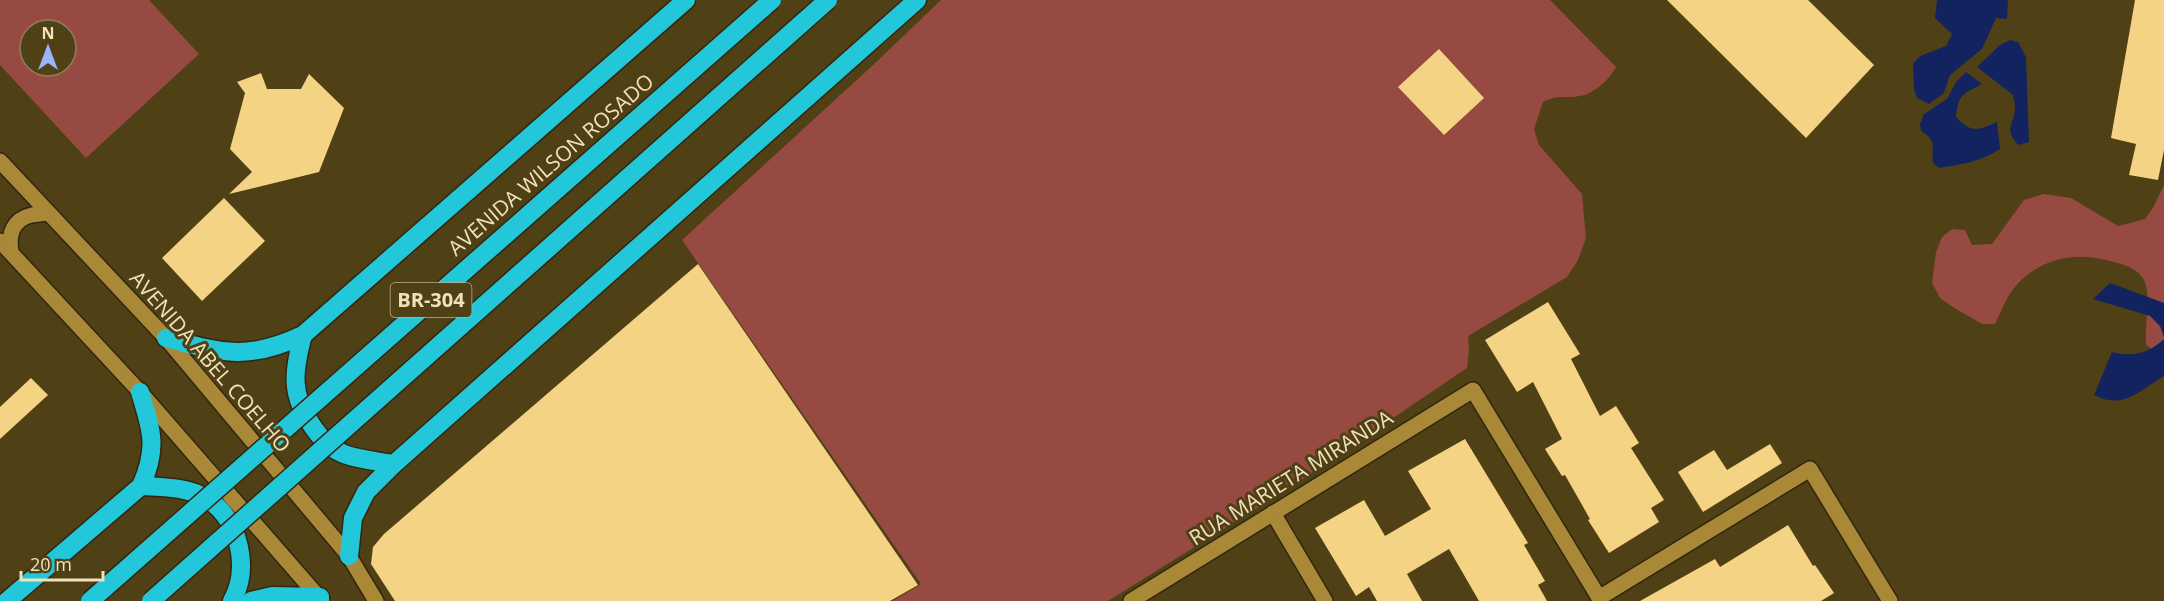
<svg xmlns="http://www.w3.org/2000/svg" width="2164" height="601" font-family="'Open Sans',sans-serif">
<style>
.green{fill:#974a42;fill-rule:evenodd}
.water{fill:#13235f}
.building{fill:#f5d384}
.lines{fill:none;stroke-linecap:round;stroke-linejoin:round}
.street-casing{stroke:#31270e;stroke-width:18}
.secondary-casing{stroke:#31270e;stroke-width:18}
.highway-casing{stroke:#31270e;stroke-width:21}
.street{stroke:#a98938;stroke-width:15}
.secondary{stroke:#a98938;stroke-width:15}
.highway{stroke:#23c7da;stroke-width:18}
.highway-bridge-casing{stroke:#31270e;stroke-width:21;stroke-linecap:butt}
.highway-bridge{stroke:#23c7da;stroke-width:18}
.labels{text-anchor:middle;stroke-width:6;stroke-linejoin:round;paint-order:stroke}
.shield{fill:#504015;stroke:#c1b18a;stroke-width:1.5}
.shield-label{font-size:20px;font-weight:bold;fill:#f2e2bc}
.street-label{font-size:21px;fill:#f2e2bc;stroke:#504015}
</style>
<rect width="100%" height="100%" fill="#504015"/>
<g class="green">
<path d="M0,0H149L199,54L86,158L0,65ZM30,30H66V66H30Z"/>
<path d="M941,0H1550L1616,67C1610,79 1594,94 1580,96C1564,99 1560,94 1543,102L1534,129L1539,145L1582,194L1586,238L1578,260L1567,277L1468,336L1469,350L1467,368L1294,485L1108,601H893L921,584L682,240L872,66Z"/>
<path d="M2164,185V355H2160L2146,345C2144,327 2153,291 2142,277C2134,266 2118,263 2106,260C2072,251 2037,260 2014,288C2006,298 2001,312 1995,324H1982L1951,306L1940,298L1932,283L1936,252L1942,237L1952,229L1965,230L1972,245L1992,244L2024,200L2044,194L2071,198L2118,226L2145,219L2154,206Z"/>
</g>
<g class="water">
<polygon points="1937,0 2008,0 2007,19 1996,18 1982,49 1950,75 1944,93 1929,104 1917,98 1914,89 1913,64 1920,56 1946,46 1952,34 1935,18"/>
<path d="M2010,40L2018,42L2026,57L2029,142L2018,145C2004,128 2013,127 2015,109C2016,105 2013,99 2013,95L1977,67L2000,45Z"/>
<path d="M1966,72L1982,84C1963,94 1958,94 1956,117C1972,134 1978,130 1997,122L2000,149C1980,162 1962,164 1939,168L1933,163C1931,146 1938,141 1921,131L1920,124L1924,114L1947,99L1956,82Z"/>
<polygon points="2110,283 2164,303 2164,337 2160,326 2150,316 2093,299"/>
<path d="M2164,339V376C2139,391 2123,410 2094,395L2112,352C2133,357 2148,354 2164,339Z"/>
</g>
<g class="building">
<polygon points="1667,0 1808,0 1874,65 1806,138"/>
<polygon points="2135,0 2164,0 2164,150 2158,180 2129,175 2136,144 2111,138"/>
<polygon points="1439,49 1484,98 1444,135 1398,87"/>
<polygon points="261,73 267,89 301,89 309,74 344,108 319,172 229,194 252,172 230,149 245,93 237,82"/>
<polygon points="224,198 265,241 202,301 162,258"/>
<polygon points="698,264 918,585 890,601 395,601 371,564 373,547 384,534"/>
<polygon points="1548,302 1580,354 1571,359 1600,416 1616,406 1639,443 1631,448 1664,500 1651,508 1659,522 1609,553 1588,520 1590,519 1565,475 1562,476 1545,449 1562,439 1533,382 1517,392 1485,340"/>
<polygon points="31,378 48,395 0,439 0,407"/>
<polygon points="1465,439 1528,543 1524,545 1545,581 1538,585 1547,601 1479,601 1449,549 1407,574 1422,601 1377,601 1369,587 1356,596 1315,528 1364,500 1385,536 1431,509 1408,471"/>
<polygon points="1770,444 1782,463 1703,512 1678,472 1714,450 1727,470"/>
<polygon points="1788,525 1813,566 1815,565 1834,593 1821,601 1640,601 1715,559 1720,567"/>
</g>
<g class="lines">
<g class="street-casing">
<g id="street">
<polyline points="1273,513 1325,601"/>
<polyline points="1599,598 1810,469 1890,601"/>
<polyline points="1131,601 1473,390 1601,601"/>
</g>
</g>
<g class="secondary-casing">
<g id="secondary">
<polyline points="0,161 166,338 349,556 376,601"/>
<polyline points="0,241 140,392 322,601"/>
<path d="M11,252C8,234 13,219 32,215C37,214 42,214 47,213"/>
</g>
</g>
<g class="highway-casing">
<g id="highway">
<path d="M303,335C293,372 290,395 313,427C321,439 331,449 344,454C360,460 377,461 394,464"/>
<path d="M166,338C222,353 248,361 303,335L686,0"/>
<path d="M141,486C163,487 190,487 209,500C240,522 250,568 232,601"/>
<polyline points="349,556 353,518 366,492 394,464 917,0"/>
<path d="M7,601L141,486C158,448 152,431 140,392"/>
<polyline points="251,601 272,596 320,597"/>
</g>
</g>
<use href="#street" class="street"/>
<use href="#secondary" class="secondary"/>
<use href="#highway" class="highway"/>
<g class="highway-bridge-casing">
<g id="highway-bridge">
<polyline points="90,601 772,0"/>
<polyline points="151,601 828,0"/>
</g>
</g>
<use href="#highway-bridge" class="highway-bridge"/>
</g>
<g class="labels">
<rect class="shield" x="390.5" y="283" width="81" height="34" rx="4.5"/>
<g class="shield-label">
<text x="431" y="307">BR-304</text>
</g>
<g class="street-label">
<text transform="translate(551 165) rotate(-41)" y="7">AVENIDA WILSON ROSADO</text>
<text transform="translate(210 362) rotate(49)" y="7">AVENIDA ABEL COELHO</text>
<text transform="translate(1291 478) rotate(-32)" y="7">RUA MARIETA MIRANDA</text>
</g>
</g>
<g transform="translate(48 48)"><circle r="28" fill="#504015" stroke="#918158" stroke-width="1.5"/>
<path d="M0-4.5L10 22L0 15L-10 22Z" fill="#99b5fd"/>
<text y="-9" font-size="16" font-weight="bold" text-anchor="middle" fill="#f2e2bc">N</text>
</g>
<path d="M21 571v9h82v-9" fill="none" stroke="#f2e2bc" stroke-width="3"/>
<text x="30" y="571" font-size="18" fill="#f2e2bc" stroke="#504015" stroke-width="4.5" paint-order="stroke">20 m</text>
</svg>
